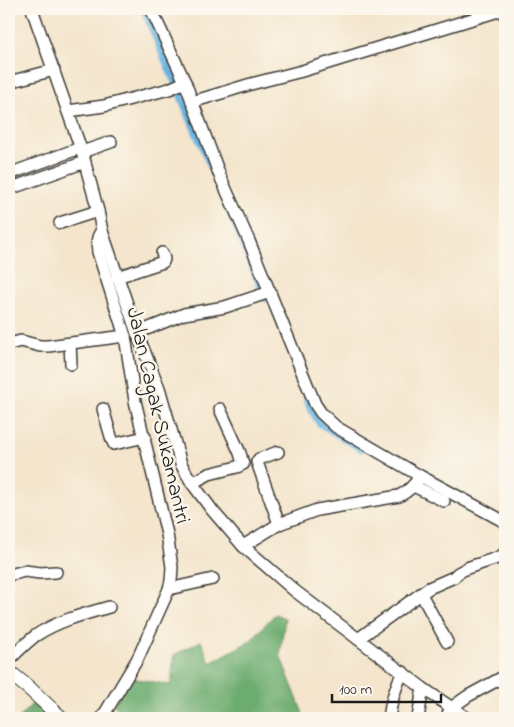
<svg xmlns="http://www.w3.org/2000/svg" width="514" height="727" font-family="'Indie Flower',sans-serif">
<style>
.forest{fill:#6cac6e;stroke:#446445}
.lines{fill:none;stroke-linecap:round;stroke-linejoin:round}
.canal{stroke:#67b4e1;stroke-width:8}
.minor-casing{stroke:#3c3a36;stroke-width:14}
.major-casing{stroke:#3c3a36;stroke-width:16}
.minor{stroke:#fff;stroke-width:11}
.major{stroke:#fff;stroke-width:14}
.labels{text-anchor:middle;stroke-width:5;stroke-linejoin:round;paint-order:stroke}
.street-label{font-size:22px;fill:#1c1c1c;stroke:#fbf7ec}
</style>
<rect width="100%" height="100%" fill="#fbf7ec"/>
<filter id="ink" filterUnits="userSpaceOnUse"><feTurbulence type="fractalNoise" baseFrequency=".02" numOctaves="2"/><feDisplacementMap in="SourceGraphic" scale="10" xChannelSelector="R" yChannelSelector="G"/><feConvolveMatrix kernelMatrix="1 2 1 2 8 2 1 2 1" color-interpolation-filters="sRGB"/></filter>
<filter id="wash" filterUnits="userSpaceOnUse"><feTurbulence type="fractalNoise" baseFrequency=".0096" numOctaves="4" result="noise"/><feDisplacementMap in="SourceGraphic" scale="20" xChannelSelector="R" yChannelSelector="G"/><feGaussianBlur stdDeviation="1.12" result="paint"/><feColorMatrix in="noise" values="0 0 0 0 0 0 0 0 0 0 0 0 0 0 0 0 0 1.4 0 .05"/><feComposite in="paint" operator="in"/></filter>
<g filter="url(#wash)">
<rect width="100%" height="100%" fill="#f4e5cc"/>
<g class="forest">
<polygon points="275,614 285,618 280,655 302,711 303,718 126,718 114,705 126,677 171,685 174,655 201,641 210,663 250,641"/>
<polygon points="34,702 51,718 18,718"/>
</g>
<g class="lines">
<g class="canal">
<polyline points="144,9 213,171"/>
<polyline points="223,195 266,298"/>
<polyline points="307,399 311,409 320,423 361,448"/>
</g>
</g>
</g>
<g filter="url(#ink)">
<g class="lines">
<g class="minor-casing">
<g id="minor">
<path d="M32,9L82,152L98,211L102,231C96,237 97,244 98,252L125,336L135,401L167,534L172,567L171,581L169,589L138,658L102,718"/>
<polyline points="151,9 185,82 220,176 249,241 315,404 321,413 336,427 420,476 505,522"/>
<polyline points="9,82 54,70"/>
<polyline points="192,102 251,84 302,71 505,9"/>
<polyline points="68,111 104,106 169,89 185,82"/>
<polyline points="82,152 111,142"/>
<polyline points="9,174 80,148"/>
<polyline points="9,189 85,162"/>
<polyline points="60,223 98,211"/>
<polyline points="102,231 137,333 159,388 181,464 192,483 212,510 243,546 295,591 424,689 467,718"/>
<polyline points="117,277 163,262 164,259 162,253"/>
<polyline points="137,333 184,314 225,307 270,292"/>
<polyline points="9,344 21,341 40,346 48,346 125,336"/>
<polyline points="70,344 71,364"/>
<polyline points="103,409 112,440 114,444 145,437"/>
<polyline points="278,452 259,459 257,462 279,524"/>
<polyline points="192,483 209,474 237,467 243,464 240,453 220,409"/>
<polyline points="414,486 444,501"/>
<path d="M243,546L279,524L317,510L399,496C409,491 415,485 420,476"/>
<polyline points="9,575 25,571 40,573 56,572"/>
<polyline points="169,589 213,579"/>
<polyline points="421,594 447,642"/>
<polyline points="358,639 429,588 454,577 458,573 467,568 500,557 505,553"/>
<path d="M9,660C17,652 26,643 35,636C57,621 84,614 109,607"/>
<path d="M389,718C391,702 395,687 403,672"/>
<polyline points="418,718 422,694 424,689"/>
<polyline points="446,718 451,708 468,696 505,676"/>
</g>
</g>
<g class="major-casing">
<polyline id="major" points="9,672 30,689 61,718"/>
</g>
<use href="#minor" class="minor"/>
<use href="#major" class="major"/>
</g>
</g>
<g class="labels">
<g class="street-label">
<text transform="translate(160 415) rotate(77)" y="8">Jalan Cagak Sukamantri</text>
</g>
</g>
<rect width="514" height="727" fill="none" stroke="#fbf7ec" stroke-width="30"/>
<path d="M332 694v8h109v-8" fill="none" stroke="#1c1c1c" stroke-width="2.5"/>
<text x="339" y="694" font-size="15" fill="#1c1c1c" stroke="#fbf7ec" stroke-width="4" paint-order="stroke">100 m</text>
</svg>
